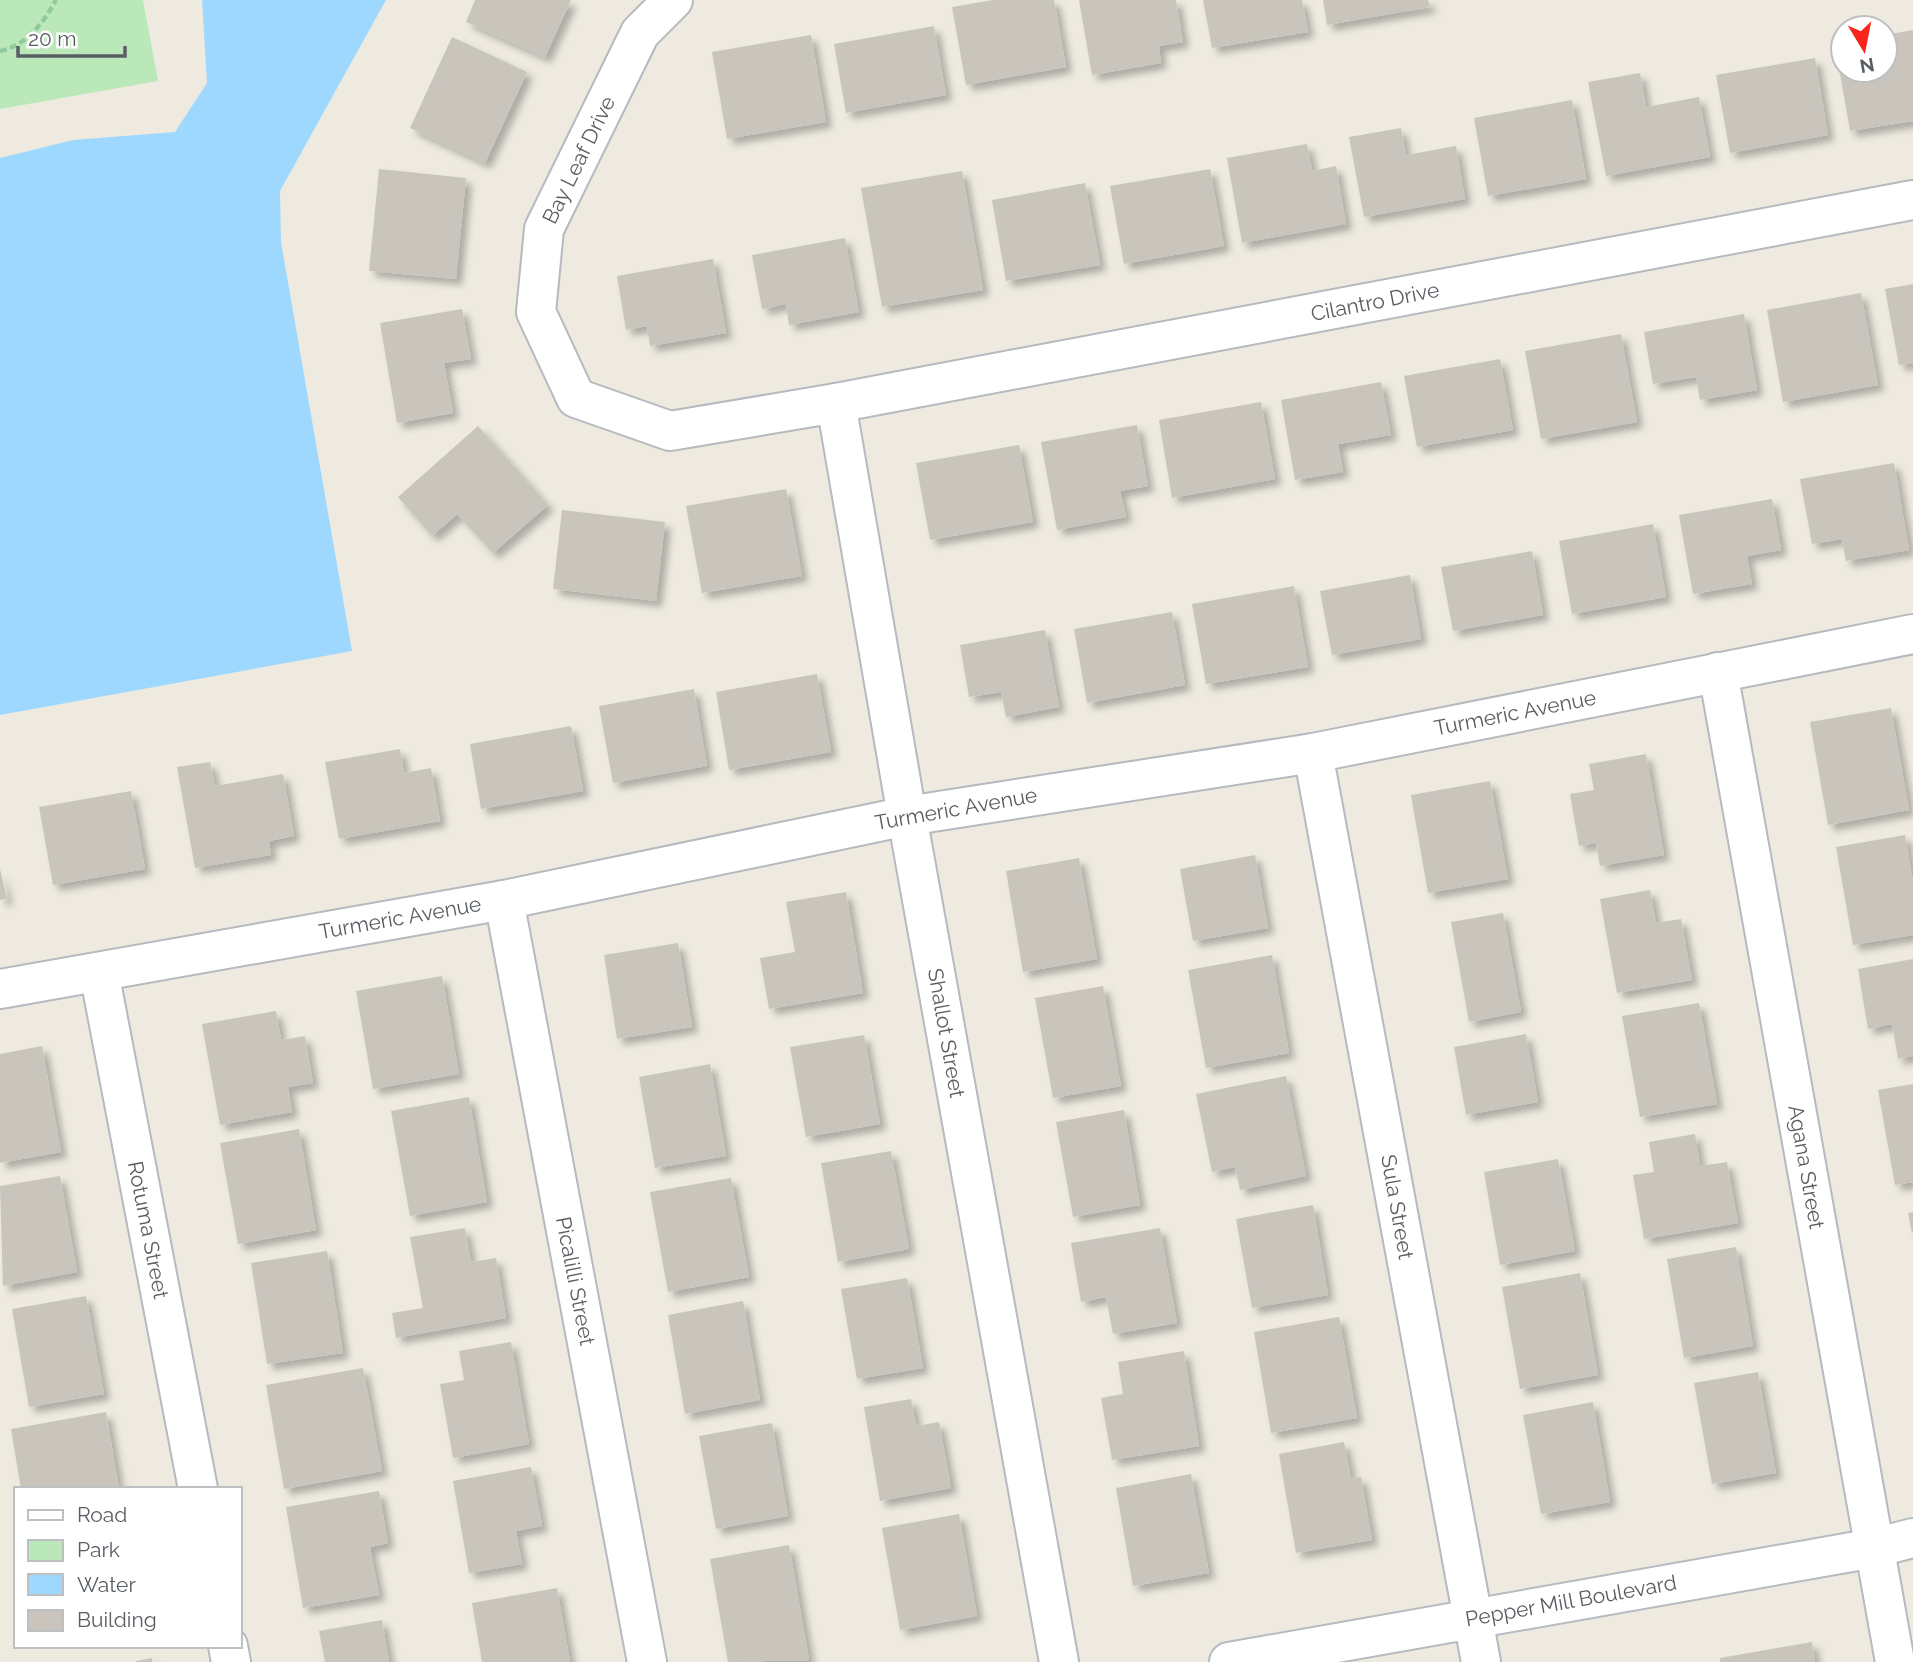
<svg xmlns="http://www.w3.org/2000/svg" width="1913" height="1662" font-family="Raleway,sans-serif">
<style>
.green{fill:#bbe8b9}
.water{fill:#9fd8ff}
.building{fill:#c9c5bd;filter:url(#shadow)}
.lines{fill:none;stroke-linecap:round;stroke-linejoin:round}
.street-casing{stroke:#b6b9bf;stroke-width:42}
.secondary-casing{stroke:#b6bbc1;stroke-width:42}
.path{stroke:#92caa0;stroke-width:4.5;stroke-dasharray:7 3.5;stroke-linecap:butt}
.street{stroke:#fff;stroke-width:38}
.secondary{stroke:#fff;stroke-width:38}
.labels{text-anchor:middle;stroke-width:5;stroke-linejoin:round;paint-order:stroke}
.street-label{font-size:21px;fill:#595e63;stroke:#fff}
</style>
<defs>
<filter id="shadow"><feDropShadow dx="6" dy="6" stdDeviation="3.5" flood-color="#0004"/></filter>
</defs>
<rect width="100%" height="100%" fill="#eeeae0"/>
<polygon class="green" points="0,0 143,0 158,81 0,109"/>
<polygon class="water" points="202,0 386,0 280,191 281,242 352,651 0,715 0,158 73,140 175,132 207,83"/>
<g class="building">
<polygon points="475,0 571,0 545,57 466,22"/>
<polygon points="993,0 1054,0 1066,67 966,85 952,7"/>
<polygon points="1079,0 1176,0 1183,42 1159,46 1161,63 1092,75"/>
<polygon points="1203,0 1302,0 1308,32 1212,48"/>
<polygon points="1323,0 1428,0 1430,7 1327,25"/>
<polygon points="934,26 946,95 846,113 834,44"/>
<polygon points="1913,30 1913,121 1850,131 1835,44 1843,42 1843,70 1885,70 1885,35"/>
<polygon points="811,35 826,122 727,139 712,52"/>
<polygon points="452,37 527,72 485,163 410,128"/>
<polygon points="1815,58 1828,135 1730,153 1716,75"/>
<polygon points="1640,73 1646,107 1699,97 1710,157 1606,176 1588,82"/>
<polygon points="1572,100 1586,179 1488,196 1474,118"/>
<polygon points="1401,128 1406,155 1456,146 1465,199 1364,217 1349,137"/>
<polygon points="1307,144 1312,171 1336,166 1346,224 1242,243 1227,158"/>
<polygon points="379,169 466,178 456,279 369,271"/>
<polygon points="1210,169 1224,246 1124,264 1110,186"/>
<polygon points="962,171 983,290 882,307 861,188"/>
<polygon points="1085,183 1100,265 1006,281 992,200"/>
<polygon points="845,238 859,312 789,325 786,304 762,309 752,255"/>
<polygon points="713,259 726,333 650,346 647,326 626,330 617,276"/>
<polygon points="1913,284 1913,363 1899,365 1885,289"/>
<polygon points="1861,293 1878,385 1783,402 1767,310"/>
<polygon points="462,309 471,359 444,363 453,413 397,423 380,323"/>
<polygon points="1744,314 1757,390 1700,400 1696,377 1653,384 1644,332"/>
<polygon points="1621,334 1637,422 1541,439 1525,351"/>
<polygon points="1500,359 1513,430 1417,447 1404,376"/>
<polygon points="1381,382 1391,435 1338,444 1343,472 1295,480 1281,400"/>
<polygon points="1261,402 1275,479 1172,498 1159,420"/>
<polygon points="1137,425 1148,486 1120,491 1126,517 1057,530 1041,442"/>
<polygon points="478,426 548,505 493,553 457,514 432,536 398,497"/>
<polygon points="1019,445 1033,522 930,540 916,463"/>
<polygon points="1894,463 1909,550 1846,561 1842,539 1812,544 1800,479"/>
<polygon points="786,489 802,576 702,593 686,506"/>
<polygon points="1772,499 1781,550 1747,556 1752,584 1693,594 1679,515"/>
<polygon points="562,510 665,522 656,601 553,589"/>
<polygon points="1653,524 1666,597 1572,614 1559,541"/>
<polygon points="1532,551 1543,615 1453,631 1441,567"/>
<polygon points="1410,575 1421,639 1332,655 1320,591"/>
<polygon points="1294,586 1308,667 1206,684 1192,604"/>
<polygon points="1172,612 1185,685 1087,703 1074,629"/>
<polygon points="1045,630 1059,707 1006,717 1001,692 969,697 960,645"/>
<polygon points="817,674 831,752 729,770 716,692"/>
<polygon points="694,689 707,766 613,783 599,706"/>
<polygon points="1891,708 1909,810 1828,825 1810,722"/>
<polygon points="571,726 583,791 481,809 470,744"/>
<polygon points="400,749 404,773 431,768 440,821 339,839 325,762"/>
<polygon points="1646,754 1664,855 1600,866 1596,843 1579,846 1570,794 1594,790 1589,764"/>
<polygon points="210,762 215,786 283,774 294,836 269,841 271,855 195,868 177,767"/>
<polygon points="1490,781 1508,879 1428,893 1411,795"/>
<polygon points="131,791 145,869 53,885 39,807"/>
<polygon points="1905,835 1913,882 1913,935 1853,945 1836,847"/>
<polygon points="1255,855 1268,928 1193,941 1180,869"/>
<polygon points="1079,858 1097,959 1023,972 1006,871"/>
<polygon points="0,869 7,899 0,900"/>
<polygon points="1650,890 1656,923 1681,919 1692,980 1617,993 1600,899"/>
<polygon points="846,892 863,993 769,1009 760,958 795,952 786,902"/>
<polygon points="1503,913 1521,1012 1469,1022 1451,922"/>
<polygon points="678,943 692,1027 617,1039 604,955"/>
<polygon points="1272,955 1289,1053 1206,1068 1188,970"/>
<polygon points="1913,959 1913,1056 1898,1059 1892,1024 1868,1029 1858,969"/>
<polygon points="442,976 459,1074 373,1089 356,991"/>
<polygon points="1103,986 1121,1086 1053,1098 1035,998"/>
<polygon points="1699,1003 1717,1104 1640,1117 1622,1016"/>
<polygon points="276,1011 281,1040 305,1036 313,1083 288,1087 292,1112 220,1125 202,1024"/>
<polygon points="1526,1034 1538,1102 1466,1115 1454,1047"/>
<polygon points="864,1035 880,1124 806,1137 790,1047"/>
<polygon points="42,1046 61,1152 0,1163 0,1054"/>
<polygon points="710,1064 726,1156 655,1168 639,1077"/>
<polygon points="1286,1076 1306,1176 1240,1190 1235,1167 1212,1172 1196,1094"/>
<polygon points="1913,1084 1913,1182 1895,1185 1878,1090"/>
<polygon points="469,1097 487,1202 410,1216 391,1111"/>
<polygon points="1124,1110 1140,1205 1073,1217 1056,1122"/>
<polygon points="299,1129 316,1230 238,1244 220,1143"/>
<polygon points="1695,1134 1700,1166 1727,1162 1738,1223 1644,1239 1633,1175 1654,1172 1649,1142"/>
<polygon points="891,1151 909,1249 838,1262 821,1163"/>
<polygon points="1558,1159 1575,1251 1500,1265 1484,1172"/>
<polygon points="60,1176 77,1272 3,1286 0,1186"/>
<polygon points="731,1178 749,1277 668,1292 650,1192"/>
<polygon points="1313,1205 1328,1295 1252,1308 1236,1219"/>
<polygon points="1913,1212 1913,1232 1912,1233 1908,1213"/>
<polygon points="465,1228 471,1262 496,1258 506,1318 396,1338 392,1313 423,1308 410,1237"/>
<polygon points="1160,1228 1177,1323 1113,1334 1106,1297 1081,1302 1071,1243"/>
<polygon points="1736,1247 1753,1346 1684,1358 1667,1259"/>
<polygon points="327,1251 343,1353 267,1364 251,1263"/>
<polygon points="1580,1273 1598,1375 1520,1389 1502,1287"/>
<polygon points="907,1278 923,1368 857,1379 841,1289"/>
<polygon points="86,1296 104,1394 29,1407 12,1309"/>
<polygon points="743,1301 760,1400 685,1414 668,1315"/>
<polygon points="1339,1317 1357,1418 1271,1433 1254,1332"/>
<polygon points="511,1342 529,1444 453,1458 440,1384 464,1380 459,1351"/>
<polygon points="1184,1351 1199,1446 1112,1460 1101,1398 1123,1394 1118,1362"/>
<polygon points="363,1368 382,1471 284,1489 266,1385"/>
<polygon points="1758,1372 1776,1473 1712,1484 1694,1383"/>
<polygon points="911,1399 916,1426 939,1422 951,1488 880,1501 864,1407"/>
<polygon points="1593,1402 1610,1502 1541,1514 1523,1415"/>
<polygon points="106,1412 119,1489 21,1489 11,1429"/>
<polygon points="772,1423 788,1516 716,1529 699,1436"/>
<polygon points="1344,1442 1351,1479 1361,1477 1372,1540 1296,1553 1279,1454"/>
<polygon points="531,1467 542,1526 516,1531 522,1564 469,1573 453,1481"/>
<polygon points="1191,1474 1209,1573 1133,1586 1116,1488"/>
<polygon points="379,1491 388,1543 370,1547 379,1595 303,1608 286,1507"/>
<polygon points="959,1514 977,1616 900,1630 882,1528"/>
<polygon points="789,1545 809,1660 728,1662 710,1559"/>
<polygon points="557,1588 570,1662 482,1662 472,1603"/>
<polygon points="382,1620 389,1662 325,1662 319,1631"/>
<polygon points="1812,1642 1815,1662 1720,1662 1720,1658"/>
<polygon points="152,1658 152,1662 136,1662 136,1661"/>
</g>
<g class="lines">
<g class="street-casing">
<g id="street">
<polyline points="673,0 640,33 544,229 536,312 576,398 670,431 836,403 1913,200"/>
<polyline points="836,403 907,816 1059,1662"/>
<polyline points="1718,672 1895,1662"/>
<polyline points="1313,753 1481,1662"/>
<polyline points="504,900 647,1662"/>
<polyline points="99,972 198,1489"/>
<polyline points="0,989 504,900 907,816 1313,753 1913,634"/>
<polyline points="228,1646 231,1662"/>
</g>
</g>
<g class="secondary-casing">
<polyline id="secondary" points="1229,1662 1874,1548 1913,1538"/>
</g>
<path class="path" d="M0,51C26,46 44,22 56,0"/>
<use href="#street" class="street"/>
<use href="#secondary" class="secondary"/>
</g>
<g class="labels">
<g class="street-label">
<text transform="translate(579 160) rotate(-64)" y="7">Bay Leaf Drive</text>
<text transform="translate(1375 302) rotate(-11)" y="7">Cilantro Drive</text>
<text transform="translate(1515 713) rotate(-11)" y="7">Turmeric Avenue</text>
<text transform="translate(956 809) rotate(-10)" y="7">Turmeric Avenue</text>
<text transform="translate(400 918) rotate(-10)" y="7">Turmeric Avenue</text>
<text transform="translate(946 1033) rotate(80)" y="7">Shallot Street</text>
<text transform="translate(1806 1167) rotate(80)" y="7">Agana Street</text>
<text transform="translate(1397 1207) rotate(80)" y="7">Sula Street</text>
<text transform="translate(148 1230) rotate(79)" y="7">Rotuma Street</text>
<text transform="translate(575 1281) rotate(79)" y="7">Picalilli Street</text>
<text transform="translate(1571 1601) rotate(-10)" y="7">Pepper Mill Boulevard</text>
</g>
</g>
<rect x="14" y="1487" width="228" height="161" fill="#ffffff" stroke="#bdbfc1" stroke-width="2"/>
<rect x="28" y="1510" width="35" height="10" fill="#ffffff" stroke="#bdbfc1" stroke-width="2"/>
<text x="77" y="1522" font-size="21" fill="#595e63">Road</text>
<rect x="28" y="1540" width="35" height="21" fill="#bbe8b9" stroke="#bdbfc1" stroke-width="2"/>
<text x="77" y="1557" font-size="21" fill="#595e63">Park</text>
<rect x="28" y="1574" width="35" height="21" fill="#9fd8ff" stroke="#bdbfc1" stroke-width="2"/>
<text x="77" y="1592" font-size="21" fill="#595e63">Water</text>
<rect x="28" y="1610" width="35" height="21" fill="#c9c5bd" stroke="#bdbfc1" stroke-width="2"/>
<text x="77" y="1627" font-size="21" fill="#595e63">Building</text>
<g transform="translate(1864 49) rotate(170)"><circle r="33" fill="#ffffff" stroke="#bdbfc1" stroke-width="2"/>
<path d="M0-5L12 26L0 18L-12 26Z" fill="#fa251a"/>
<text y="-10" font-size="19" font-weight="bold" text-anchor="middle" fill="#595e63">N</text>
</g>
<path d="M18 46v10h107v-10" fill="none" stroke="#595e63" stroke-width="3.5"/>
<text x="28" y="46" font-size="21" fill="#595e63" stroke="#ffffff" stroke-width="5" paint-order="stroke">20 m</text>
</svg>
